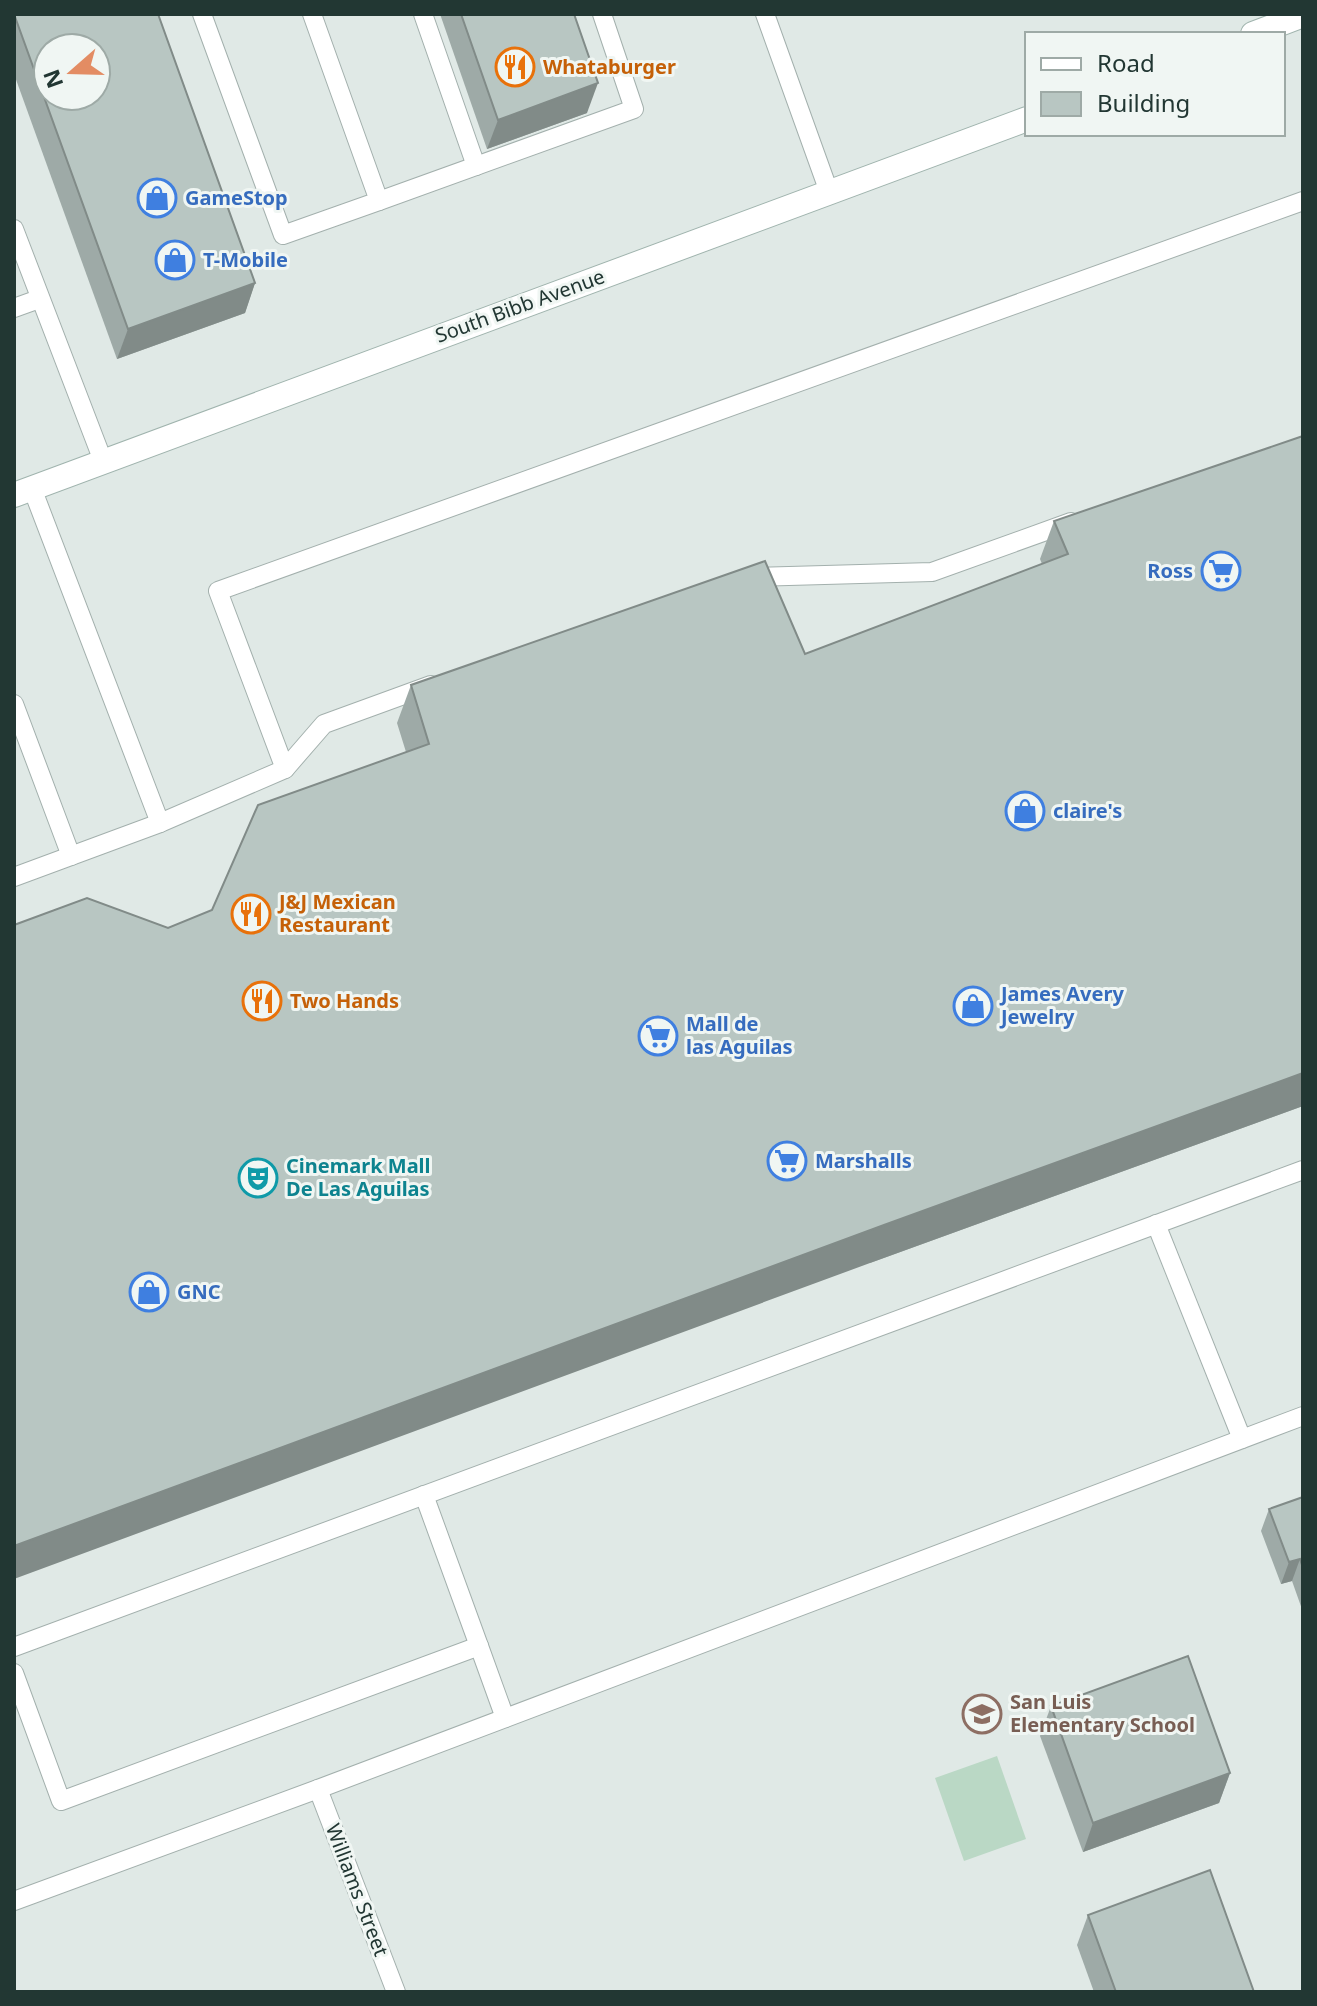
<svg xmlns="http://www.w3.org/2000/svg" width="1317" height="2006" font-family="'Noto Sans',sans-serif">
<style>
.green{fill:#bad8c5}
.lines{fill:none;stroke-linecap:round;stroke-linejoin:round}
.lane-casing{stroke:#a3b0ad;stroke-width:20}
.secondary-casing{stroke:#a0b4ae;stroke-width:26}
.lane{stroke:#fff;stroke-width:18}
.secondary{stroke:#fff;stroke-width:24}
.wall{fill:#9eaaa7}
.shaded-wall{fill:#818b88}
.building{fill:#b8c6c2;stroke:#818b88;stroke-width:2;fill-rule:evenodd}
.labels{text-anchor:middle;stroke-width:6;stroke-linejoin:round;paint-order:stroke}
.food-label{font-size:20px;font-weight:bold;fill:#c56008;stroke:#f0f6f3;text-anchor:start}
.shop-label{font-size:20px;font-weight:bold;fill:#366cbe;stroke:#f0f6f3;text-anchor:start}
.street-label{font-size:20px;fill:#223733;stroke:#f0f6f3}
.culture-label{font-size:20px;font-weight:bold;fill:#0d838f;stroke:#f0f6f3;text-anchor:start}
.education-label{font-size:20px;font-weight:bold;fill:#785e54;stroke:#f0f6f3;text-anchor:start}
</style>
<rect width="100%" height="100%" fill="#e0e9e6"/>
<polygon class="green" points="997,1756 1026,1839 964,1861 935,1778"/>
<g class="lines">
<g class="lane-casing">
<g id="lane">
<polyline points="202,14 283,235 379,201 312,14"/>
<polyline points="423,14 476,166"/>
<polyline points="765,14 829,192"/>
<polyline points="379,201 634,109 602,14"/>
<polyline points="14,229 103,461"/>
<polyline points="14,308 39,299"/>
<polyline points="32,488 160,823"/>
<polyline points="750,577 932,572 1071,522"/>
<polyline points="14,704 71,856"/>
<polyline points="285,769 218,591 1303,201"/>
<polyline points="14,877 160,823 285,769 324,724 431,685"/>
<polyline points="1156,1224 1242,1439"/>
<polyline points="424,1495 479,1646"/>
<polyline points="14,1647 1303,1170"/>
<polyline points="14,1673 61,1801 479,1646 505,1718"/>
<polyline points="318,1789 396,1992"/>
<polyline points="14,1901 318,1789 1303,1416"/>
</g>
</g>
<g class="secondary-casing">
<g id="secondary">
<polyline points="1253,34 1303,15"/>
<polyline points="14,495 1027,119"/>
</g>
</g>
<use href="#lane" class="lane"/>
<use href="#secondary" class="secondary"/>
</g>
<g class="wall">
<polygon points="14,14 255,283 245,313 117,359 14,74"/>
<polygon points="440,14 574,14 587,113 487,149"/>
<polygon points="1303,436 1303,1106 870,1263 168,928 212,910 406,752 397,723 411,685 805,654 1042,564 1040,559 1054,521"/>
<polygon points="1303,1497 1303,1612 1292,1581 1281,1584 1261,1531 1269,1509"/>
<polygon points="1051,1706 1230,1773 1219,1803 1083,1852 1040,1736"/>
<polygon points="1088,1915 1254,1992 1094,1992 1077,1945"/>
</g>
<g class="shaded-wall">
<polygon points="598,83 587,113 487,149 498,120"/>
<polygon points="255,283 245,313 117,359 128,329"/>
<polygon points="1303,1073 1303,1106 870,1263 14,1579 14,1546 884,1225"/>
<polygon points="1300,1559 1292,1581 1281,1584 1289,1562"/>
<polygon points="1230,1773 1219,1803 1083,1852 1093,1823"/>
</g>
<g class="building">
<path d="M14,14H158L255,283L128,329ZM48,48H96V96H48Z"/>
<polygon points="461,14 574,14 598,83 498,120"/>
<polygon points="1303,436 1303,1073 884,1225 14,1546 14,925 87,898 168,928 212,910 258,805 429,744 411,685 765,561 805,654 1068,554 1054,521"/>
<polygon points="1303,1497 1303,1568 1300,1559 1289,1562 1269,1509"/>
<polygon points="1188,1656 1230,1773 1093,1823 1051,1706"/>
<polygon points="1210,1870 1254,1992 1116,1992 1088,1915"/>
</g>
<defs>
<g id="restaurant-ring" transform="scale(2)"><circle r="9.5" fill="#f0f6f3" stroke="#e8710a" stroke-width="1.5"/><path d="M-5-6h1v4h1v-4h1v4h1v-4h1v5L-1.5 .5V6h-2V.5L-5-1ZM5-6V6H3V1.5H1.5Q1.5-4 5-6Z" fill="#e8710a"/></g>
<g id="shop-ring" transform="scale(2)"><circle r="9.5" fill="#f0f6f3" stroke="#3f7fe0" stroke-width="1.5"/><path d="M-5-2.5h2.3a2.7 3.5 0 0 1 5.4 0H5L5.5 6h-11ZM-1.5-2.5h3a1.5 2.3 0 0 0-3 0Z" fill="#3f7fe0"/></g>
<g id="supermarket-ring" transform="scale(2)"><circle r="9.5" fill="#f0f6f3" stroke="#3f7fe0" stroke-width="1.5"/><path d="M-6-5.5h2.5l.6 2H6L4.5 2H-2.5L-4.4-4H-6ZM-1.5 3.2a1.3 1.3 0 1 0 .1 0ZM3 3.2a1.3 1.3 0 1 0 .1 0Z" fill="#3f7fe0"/></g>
<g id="theatre-ring" transform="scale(2)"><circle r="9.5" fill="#f0f6f3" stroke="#0f9aa8" stroke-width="1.5"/><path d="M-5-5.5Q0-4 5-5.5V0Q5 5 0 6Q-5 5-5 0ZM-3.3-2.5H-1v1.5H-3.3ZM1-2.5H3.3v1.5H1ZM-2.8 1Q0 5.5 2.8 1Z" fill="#0f9aa8"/></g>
<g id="school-ring" transform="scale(2)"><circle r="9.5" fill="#f0f6f3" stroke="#8d6e63" stroke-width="1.5"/><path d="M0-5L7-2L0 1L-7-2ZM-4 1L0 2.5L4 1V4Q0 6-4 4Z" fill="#8d6e63"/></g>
</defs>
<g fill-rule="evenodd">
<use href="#restaurant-ring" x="515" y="67"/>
<use href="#shop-ring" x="157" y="198"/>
<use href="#shop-ring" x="175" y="260"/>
<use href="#supermarket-ring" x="1221" y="571"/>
<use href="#shop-ring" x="1025" y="811"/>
<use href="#restaurant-ring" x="251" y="914"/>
<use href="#restaurant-ring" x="262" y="1001"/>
<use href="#shop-ring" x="973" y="1006"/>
<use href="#supermarket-ring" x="658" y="1036"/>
<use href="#supermarket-ring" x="787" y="1161"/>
<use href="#theatre-ring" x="258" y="1178"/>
<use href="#shop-ring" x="149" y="1292"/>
<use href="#school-ring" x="982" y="1714"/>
</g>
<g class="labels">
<g class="food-label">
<text x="543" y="74">Whataburger</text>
<text x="279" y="909">J&amp;J Mexican<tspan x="279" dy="23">Restaurant</tspan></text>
<text x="290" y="1008">Two Hands</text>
</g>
<g class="shop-label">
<text x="185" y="205">GameStop</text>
<text x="203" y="267">T-Mobile</text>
<text x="1193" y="578" text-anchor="end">Ross</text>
<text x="1053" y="818">claire's</text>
<text x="1001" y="1001">James Avery<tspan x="1001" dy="23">Jewelry</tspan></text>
<text x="686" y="1031">Mall de<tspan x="686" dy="23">las Aguilas</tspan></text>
<text x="815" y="1168">Marshalls</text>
<text x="177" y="1299">GNC</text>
</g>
<g class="street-label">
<text transform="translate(520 306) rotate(-20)" y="7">South Bibb Avenue</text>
<text transform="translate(357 1890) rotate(69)" y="7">Williams Street</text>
</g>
<g class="culture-label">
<text x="286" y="1173">Cinemark Mall<tspan x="286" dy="23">De Las Aguilas</tspan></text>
</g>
<g class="education-label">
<text x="1010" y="1709">San Luis<tspan x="1010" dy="23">Elementary School</tspan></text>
</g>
</g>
<rect width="1317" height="2006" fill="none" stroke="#223733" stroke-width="32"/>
<rect x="1025" y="32" width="260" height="104" fill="#f0f6f3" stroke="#9eaaa6" stroke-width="2"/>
<rect x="1041" y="58" width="40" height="12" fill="#ffffff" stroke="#9eaaa6" stroke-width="2"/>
<text x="1097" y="72" font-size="24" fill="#223733">Road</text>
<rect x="1041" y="92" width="40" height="24" fill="#b8c6c2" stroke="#9eaaa6" stroke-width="2"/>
<text x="1097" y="112" font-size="24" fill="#223733">Building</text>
<g transform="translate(72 72) rotate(250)"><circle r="38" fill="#f0f6f3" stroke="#9eaaa6" stroke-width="2"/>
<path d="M0-6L14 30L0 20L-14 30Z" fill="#e38c63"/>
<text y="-12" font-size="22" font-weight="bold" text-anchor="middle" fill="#223733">N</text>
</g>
</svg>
